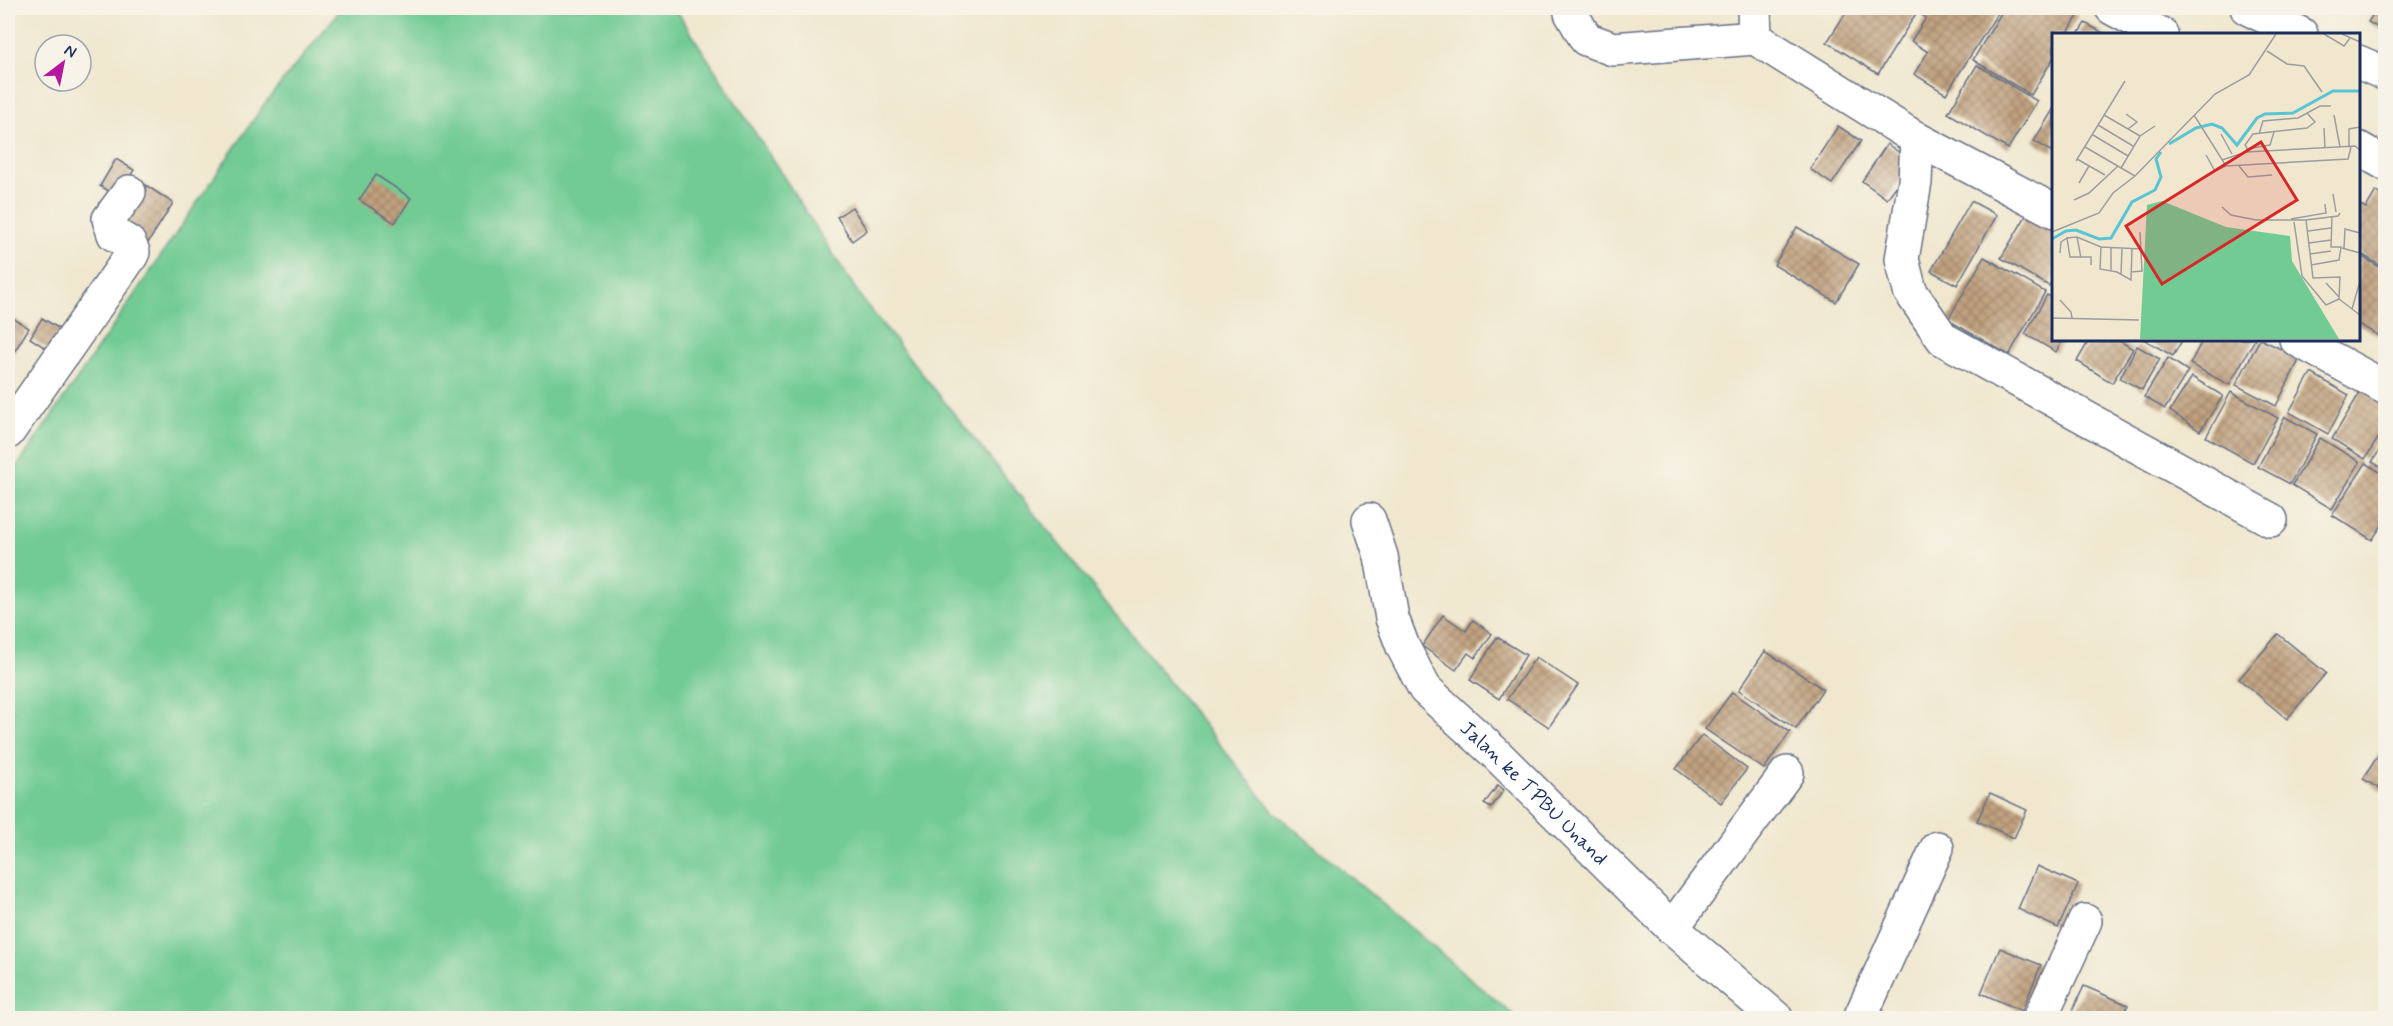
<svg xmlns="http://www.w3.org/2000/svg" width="2393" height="1026" font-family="Mynerve,sans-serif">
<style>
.grass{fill:#71cb93;stroke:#467d78;stroke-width:1.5}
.building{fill:url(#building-cross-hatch)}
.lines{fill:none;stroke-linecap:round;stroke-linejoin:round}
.minor-casing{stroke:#666f85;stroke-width:36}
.minor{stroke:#fff;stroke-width:33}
.labels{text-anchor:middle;stroke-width:4.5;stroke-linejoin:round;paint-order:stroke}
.street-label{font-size:20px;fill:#1b2f5e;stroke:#f7f3e8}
.inset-river{fill:none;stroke:#59c4d3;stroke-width:3}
.inset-road{fill:none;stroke:#9b9da1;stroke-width:1.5}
.view{fill:#d62828;fill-opacity:0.15;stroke:#d62828;stroke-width:3}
.inset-edge{fill:none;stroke:#1b2f5e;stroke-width:3}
</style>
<defs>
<pattern id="building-cross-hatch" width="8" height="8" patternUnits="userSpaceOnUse" patternTransform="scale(1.5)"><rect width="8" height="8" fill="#c1a27f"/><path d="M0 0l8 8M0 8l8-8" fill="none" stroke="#9c846b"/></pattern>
</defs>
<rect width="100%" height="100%" fill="#f7f3e8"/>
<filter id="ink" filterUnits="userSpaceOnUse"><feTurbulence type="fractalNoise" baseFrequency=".0167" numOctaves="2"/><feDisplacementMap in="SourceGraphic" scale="12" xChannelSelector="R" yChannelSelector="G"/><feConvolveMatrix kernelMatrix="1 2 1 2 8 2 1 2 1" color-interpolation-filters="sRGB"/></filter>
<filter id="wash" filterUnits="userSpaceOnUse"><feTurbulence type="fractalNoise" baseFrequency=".008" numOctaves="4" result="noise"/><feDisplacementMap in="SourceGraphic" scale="24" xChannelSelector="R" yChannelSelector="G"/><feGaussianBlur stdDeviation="1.35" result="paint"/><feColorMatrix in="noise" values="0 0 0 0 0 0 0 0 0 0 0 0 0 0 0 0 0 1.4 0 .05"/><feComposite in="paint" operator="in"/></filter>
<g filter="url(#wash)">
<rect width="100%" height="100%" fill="#f0e7ce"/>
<polygon class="grass" points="342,8 675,8 862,299 1273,811 1517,1018 8,1018 8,480 265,103"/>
<g id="blocks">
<g class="building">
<polygon points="1849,8 2001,8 1946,94 1914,74 1928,52 1911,41 1926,18 1917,12 1878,74 1827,42"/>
<polygon points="2004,8 2063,8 2078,16 2067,34 2054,34 2054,57 2031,95 1973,60"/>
<polygon points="2377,8 2386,8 2386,32 2368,22"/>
<polygon points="2085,23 2105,34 2078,34"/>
<polygon points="1977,65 2037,101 2008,149 1948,113"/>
<polygon points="2054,108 2054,153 2034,141"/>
<polygon points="1838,126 1861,141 1832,184 1810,169"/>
<polygon points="1887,144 1913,162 1887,199 1862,181"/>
<polygon points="116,159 134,170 117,196 100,186"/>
<polygon points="376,175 411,198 395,223 359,200"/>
<polygon points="141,182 173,203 146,246 113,226"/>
<polygon points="2376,191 2386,197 2386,258 2381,266 2358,252 2358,204 2366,208"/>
<polygon points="1971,201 1997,215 1957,285 1931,271"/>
<polygon points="852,207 867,230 852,241 837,217"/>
<polygon points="2027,214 2054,231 2054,278 2049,286 2001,258"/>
<polygon points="1797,227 1859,264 1836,302 1774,265"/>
<polygon points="2358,254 2386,271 2386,334 2383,338 2358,324"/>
<polygon points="1984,257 2045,292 2009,355 1948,320"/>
<polygon points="2047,295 2054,299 2054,339 2063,339 2056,352 2025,334"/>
<polygon points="8,315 29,328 8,362"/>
<polygon points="42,318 63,331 50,351 30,338"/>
<polygon points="2090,339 2117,339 2133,349 2112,383 2077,361"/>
<polygon points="2143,339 2183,339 2173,356"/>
<polygon points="2203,339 2255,339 2229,385 2190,364"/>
<polygon points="2260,339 2300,358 2276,406 2236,385"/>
<polygon points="2137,346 2160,359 2142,390 2120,378"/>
<polygon points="2168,358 2188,371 2165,409 2144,397"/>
<polygon points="2311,373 2349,395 2328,434 2289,412"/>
<polygon points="2192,377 2223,396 2200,431 2170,411"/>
<polygon points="2362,389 2386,404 2386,426 2365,459 2332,439"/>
<polygon points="2231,392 2278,418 2253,463 2206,437"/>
<polygon points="2285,417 2317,434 2290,484 2258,467"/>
<polygon points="2320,438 2360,462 2332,509 2292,485"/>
<polygon points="2386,440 2386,470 2372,462"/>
<polygon points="2366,463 2386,476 2386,519 2372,540 2332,515"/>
<polygon points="1443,615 1466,631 1473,620 1492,634 1475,658 1468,653 1456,670 1422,646"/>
<polygon points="2278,634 2326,673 2287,719 2239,679"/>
<polygon points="1497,637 1526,655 1499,699 1470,680"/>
<polygon points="1765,651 1823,689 1796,729 1739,690"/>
<polygon points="1536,657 1578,685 1549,727 1507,699"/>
<polygon points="1732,692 1790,732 1764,769 1705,729"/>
<polygon points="1702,735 1747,769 1721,803 1676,769"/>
<polygon points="2384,746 2386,747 2386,793 2363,779"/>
<polygon points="1498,785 1504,790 1491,808 1484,804"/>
<polygon points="1990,793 2027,810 2014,838 1977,821"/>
<polygon points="2037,866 2078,884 2058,928 2018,909"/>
<polygon points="2000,948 2041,965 2022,1011 1981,993"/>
<polygon points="2084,986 2128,1005 2122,1018 2069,1018"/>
</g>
</g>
</g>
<g filter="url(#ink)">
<use href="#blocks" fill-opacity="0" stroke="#666f85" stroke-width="1.5"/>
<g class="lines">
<g class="minor-casing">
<g id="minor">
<polyline points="1572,8 1571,13 1586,39 1613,49 1755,38"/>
<polyline points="1754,8 1755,38 1917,139 2054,211"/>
<polyline points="2112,8 2161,34"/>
<polyline points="2247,8 2301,34"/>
<polyline points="2358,62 2386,74"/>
<polyline points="1917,139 1915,182 1902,259 1910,291 1943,339 2271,520"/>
<polyline points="2358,148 2386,164"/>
<polyline points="2296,339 2386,388"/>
<polyline points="8,432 131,256 133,252 129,243 114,234 109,219 129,192"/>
<path id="s1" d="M1369,520L1381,556L1392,618L1403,647L1425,689L1494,752L1672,928L1776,1018"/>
<polyline points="1672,928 1787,773"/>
<polyline points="1860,1018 1937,848"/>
<polyline points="2040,1018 2085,921"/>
</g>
</g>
<use href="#minor" class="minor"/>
</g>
</g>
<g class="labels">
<g class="street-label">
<text dy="7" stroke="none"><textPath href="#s1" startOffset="330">Jalan ke TPBU Unand</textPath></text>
</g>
</g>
<g transform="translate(2052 33)">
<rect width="308" height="308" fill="#f0e7ce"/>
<path d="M110,168L174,194L238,203L240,228L287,306H88L95,172Z" fill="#71cb93"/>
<path class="inset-river" d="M117,111L144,95L160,91L170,95L185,112L205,85L213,81L241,80L281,58H308M0,206L14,198L24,197L47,206L59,205L80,169L103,157L109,144L104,126L109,119"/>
<path class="inset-road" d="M272,1L292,13L298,5M290,1L308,9M215,18L235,31L252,33L270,59M74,81L85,89L76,96M52,82L88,103M142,82L174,133L296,126L299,114M282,82L288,114M46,92L81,113M272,95L273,115M169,101L180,121M207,101L211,88L246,85L268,73H279M41,102L76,123M297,113V96L308,94M33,114L83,143M195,115L193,112L201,101L255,95L263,89L255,80M194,116L218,112L222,99M154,122L163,138L174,133M25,126L53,142M170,127L194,119L303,113L308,117M24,128L73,48M187,133L196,144L220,142M69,135L88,103L103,93M27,150L37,133M281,161L284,179M22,167L37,160L66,133M170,174L179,182L204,187H254M288,180L286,183L254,187L261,245L288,244L287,266L308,282M239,186L274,180L273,171M242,189L250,243L274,272L287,266M256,198L279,195M0,199L47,180L61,160L83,143L163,61L197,42L224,1M25,204L29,225M257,210L279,207M49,214L48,236L65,239L79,247L80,216M290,215L308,220M292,215L293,196L308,200M8,220L9,209L15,205M258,221L279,218M39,232V224H18L15,205L25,204L49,214L90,216M259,232L287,227L289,214H279L280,184M59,237V215M79,239L90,238L88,199M69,241L70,216M274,250L287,264M8,267L19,279L20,285M300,276L308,248M0,285L87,287"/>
<path class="view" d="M209,109L245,167L110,251L74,193Z"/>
<rect width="308" height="308" class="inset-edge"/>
</g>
<rect width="2393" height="1026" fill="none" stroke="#f7f3e8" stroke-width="30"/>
<g transform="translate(63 63) rotate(32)"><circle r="28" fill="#f7f3e8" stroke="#9fa5b1" stroke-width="1.5"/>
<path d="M0-4.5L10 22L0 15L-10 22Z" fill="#b5179e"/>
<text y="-9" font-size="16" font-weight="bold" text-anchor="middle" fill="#1b2f5e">N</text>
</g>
</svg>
